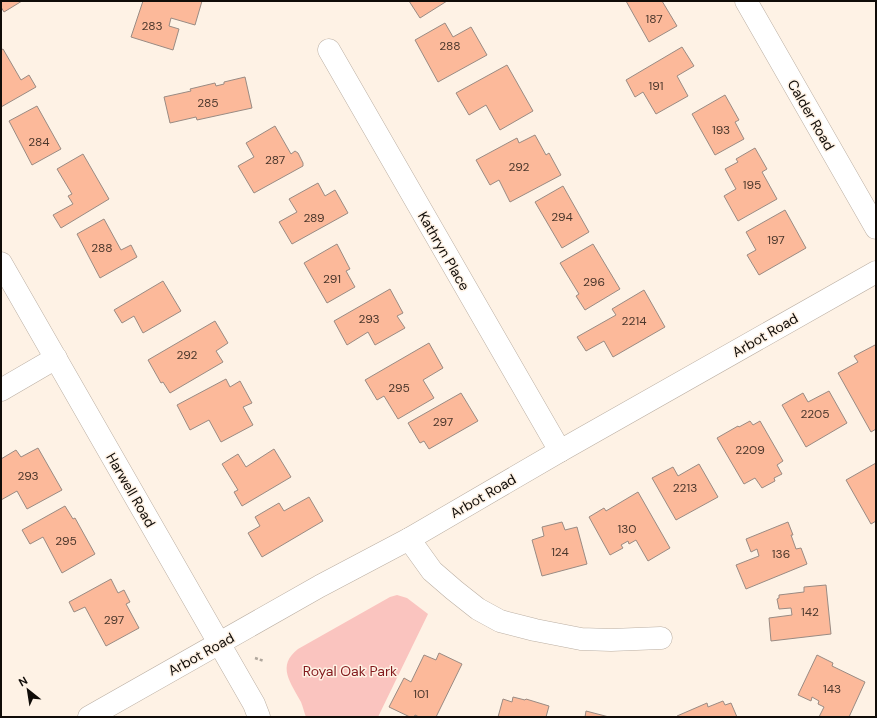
<svg xmlns="http://www.w3.org/2000/svg" width="877" height="718" font-family="'DM Sans',sans-serif">
<style>
.green{fill:#fac4bf}
.building{fill:#fcb99a;stroke:#9a8b83}
.lines{fill:none;stroke-linecap:round;stroke-linejoin:round}
.minor-casing{stroke:#bbafa3;stroke-width:23}
.path{stroke:#b0a79d;stroke-width:2.5;stroke-dasharray:3 2;stroke-linecap:butt}
.minor{stroke:#fff;stroke-width:22}
.labels{text-anchor:middle;stroke-width:3;stroke-linejoin:round;paint-order:stroke}
.number-label{font-size:12px;fill:#4b372c}
.street-label{font-size:14px;fill:#100c08;stroke:#fef2e5}
.park-label{font-size:14px;fill:#831a1d;stroke:#fef2e5}
</style>
<rect width="100%" height="100%" fill="#fef2e5"/>
<path class="green" d="M397,595L407,598L428,614L378,717H306C304,712 303,707 301,702C291,683 276,666 298,649L390,597Z"/>
<g class="building">
<polygon points="1,1 22,1 4,12 1,7"/>
<polygon points="143,1 202,1 195,25 171,18 169,26 179,29 173,50 131,37"/>
<polygon points="409,1 447,1 420,18"/>
<polygon points="626,1 662,1 677,26 649,42"/>
<polygon points="445,23 453,37 471,27 487,55 438,82 415,40"/>
<polygon points="682,47 694,66 677,76 688,96 656,114 643,92 635,97 626,80"/>
<polygon points="3,49 21,80 29,75 36,87 1,107 1,50"/>
<polygon points="507,65 533,111 500,130 486,105 469,115 456,93"/>
<polygon points="245,77 252,108 197,120 196,117 170,123 164,97 191,91 190,89 215,83 216,86 224,84 224,82"/>
<polygon points="725,95 739,120 735,122 744,139 715,155 692,114"/>
<polygon points="37,106 61,149 32,165 9,121"/>
<polygon points="275,126 291,154 295,151 298,153 303,163 303,166 254,193 238,166 254,157 246,143"/>
<polygon points="535,135 546,155 549,153 561,175 510,202 499,180 490,185 476,160 517,138 519,143"/>
<polygon points="755,148 767,169 762,172 777,199 738,221 724,196 736,189 725,169 738,162 736,159"/>
<polygon points="83,154 109,199 61,228 53,215 73,204 68,196 72,194 57,169"/>
<polygon points="318,183 325,196 335,190 348,213 292,244 279,222 297,212 289,199"/>
<polygon points="563,186 589,232 562,248 535,202"/>
<polygon points="785,210 806,248 759,275 747,255 756,250 746,232"/>
<polygon points="104,219 121,250 131,245 137,257 100,278 77,234"/>
<polygon points="337,244 350,269 346,271 355,287 327,303 304,263"/>
<polygon points="593,244 620,289 585,310 576,296 579,294 560,263"/>
<polygon points="163,281 181,311 143,333 134,316 122,323 114,310"/>
<polygon points="390,289 403,313 397,316 405,328 375,345 368,332 347,345 334,321"/>
<polygon points="644,290 665,327 613,357 604,341 586,351 577,337 616,315 612,309"/>
<polygon points="215,321 228,343 216,351 223,362 170,393 163,382 161,383 148,360"/>
<polygon points="429,343 443,368 423,380 434,398 398,419 384,396 377,400 365,380"/>
<polygon points="875,345 876,347 876,429 871,432 838,373 858,362 854,356"/>
<polygon points="226,379 230,387 240,381 252,403 243,407 253,425 221,442 209,420 190,430 177,405"/>
<polygon points="829,391 847,423 806,447 782,405 803,393 808,402"/>
<polygon points="461,393 478,421 429,449 424,441 420,443 408,423"/>
<polygon points="750,421 753,425 760,421 783,461 777,465 782,474 774,478 775,481 762,488 755,478 744,484 717,438 738,426 739,427"/>
<polygon points="38,448 62,490 27,509 17,491 1,500 1,459 16,450 21,457"/>
<polygon points="274,449 291,477 242,506 234,492 238,490 222,464 238,454 246,467"/>
<polygon points="876,463 876,521 871,524 846,480"/>
<polygon points="699,464 718,497 676,520 652,478 673,467 678,476"/>
<polygon points="638,492 670,548 648,561 636,540 629,544 628,541 621,545 623,548 610,555 589,517 604,508 606,511"/>
<polygon points="309,497 323,521 262,557 248,533 260,526 255,517 279,503 284,511"/>
<polygon points="65,506 73,519 75,518 95,554 62,573 43,537 30,544 22,530"/>
<polygon points="562,522 565,530 577,527 587,564 542,576 532,540 544,536 542,527"/>
<polygon points="788,522 793,535 791,535 796,549 801,548 807,564 746,589 736,565 759,556 757,549 751,552 746,539"/>
<polygon points="111,579 118,593 124,590 130,602 126,604 139,628 106,646 85,607 74,612 69,602"/>
<polygon points="826,585 831,634 771,641 769,618 792,615 791,608 779,609 777,599 779,598 779,595 804,592 804,587"/>
<polygon points="439,653 462,664 436,717 419,717 415,715 414,717 410,717 389,707 404,678 411,682 424,655 436,660"/>
<polygon points="817,655 833,663 832,666 865,682 849,717 819,717 824,707 818,704 819,701 812,697 811,701 798,695"/>
<polygon points="513,697 525,700 526,699 549,706 546,717 498,717 503,699 512,702"/>
<polygon points="723,701 725,705 731,703 737,717 677,717 677,716 707,703 708,707"/>
<polygon points="586,711 609,717 585,717"/>
</g>
<g class="lines">
<g class="minor-casing">
<g id="minor">
<polyline points="746,1 876,228"/>
<polyline points="329,50 560,451"/>
<polyline points="1,263 254,704 259,717"/>
<polyline points="1,390 56,358"/>
<polyline points="409,539 432,571 454,590 478,609 500,621 535,630 581,639 611,640 661,638"/>
<polyline points="89,717 320,586 409,539 560,451 876,272"/>
</g>
</g>
<polyline class="path" points="255,658 264,661"/>
<use href="#minor" class="minor"/>
</g>
<g class="labels">
<g class="number-label">
<text x="654" y="23">187</text>
<text x="152" y="30">283</text>
<text x="450" y="50">288</text>
<text x="656" y="90">191</text>
<text x="208" y="107">285</text>
<text x="721" y="134">193</text>
<text x="39" y="146">284</text>
<text x="275" y="164">287</text>
<text x="519" y="171">292</text>
<text x="752" y="189">195</text>
<text x="562" y="221">294</text>
<text x="314" y="222">289</text>
<text x="776" y="244">197</text>
<text x="102" y="252">288</text>
<text x="332" y="283">291</text>
<text x="594" y="286">296</text>
<text x="369" y="323">293</text>
<text x="634" y="325">2214</text>
<text x="187" y="359">292</text>
<text x="399" y="392">295</text>
<text x="815" y="418">2205</text>
<text x="443" y="426">297</text>
<text x="750" y="454">2209</text>
<text x="28" y="480">293</text>
<text x="685" y="492">2213</text>
<text x="627" y="533">130</text>
<text x="66" y="545">295</text>
<text x="560" y="556">124</text>
<text x="781" y="558">136</text>
<text x="810" y="616">142</text>
<text x="114" y="624">297</text>
<text x="832" y="693">143</text>
<text x="421" y="698">101</text>
</g>
<g class="street-label">
<text transform="translate(811 115) rotate(60)" y="5">Calder Road</text>
<text transform="translate(444 251) rotate(60)" y="5">Kathryn Place</text>
<text transform="translate(765 335) rotate(-30)" y="5">Arbot Road</text>
<text transform="translate(131 490) rotate(60)" y="5">Harwell Road</text>
<text transform="translate(483 496) rotate(-30)" y="5">Arbot Road</text>
<text transform="translate(201 654) rotate(-29)" y="5">Arbot Road</text>
</g>
<g class="park-label">
<text x="350" y="676">Royal Oak Park</text>
</g>
</g>
<rect width="877" height="718" fill="none" stroke="#100c08" stroke-width="4"/>
<g transform="translate(28 690) rotate(330)" stroke="#fef2e5" stroke-width="3" paint-order="stroke">
<path d="M0-3L7 15L0 10L-7 15Z" fill="#100c08"/>
<text y="-6" font-size="11" font-weight="bold" text-anchor="middle" fill="#100c08">N</text>
</g>
</svg>
